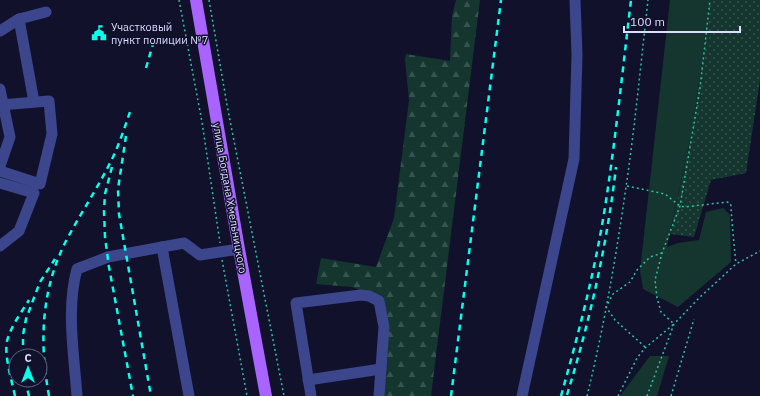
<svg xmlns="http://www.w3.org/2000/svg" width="760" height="396" font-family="'IBM Plex Sans',sans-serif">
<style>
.grass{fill:#14362f}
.forest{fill:url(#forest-firs)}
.park{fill:url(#park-dots)}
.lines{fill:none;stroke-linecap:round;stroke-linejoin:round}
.path{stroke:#2fc09e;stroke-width:1.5;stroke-dasharray:2 3;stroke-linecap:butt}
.minor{stroke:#3b468c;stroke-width:11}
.major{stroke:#a963ff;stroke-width:12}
.rail{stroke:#08ffec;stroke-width:2.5;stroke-dasharray:6 5;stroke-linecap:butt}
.labels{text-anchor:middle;stroke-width:3;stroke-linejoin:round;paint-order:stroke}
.poi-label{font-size:11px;fill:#dcdeff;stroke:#11112c;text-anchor:start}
.street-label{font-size:11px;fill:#dcdeff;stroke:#11112c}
</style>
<defs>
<pattern id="forest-firs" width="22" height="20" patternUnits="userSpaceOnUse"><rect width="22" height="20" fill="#14362f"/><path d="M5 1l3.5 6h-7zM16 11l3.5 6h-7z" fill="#36534e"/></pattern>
<pattern id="park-dots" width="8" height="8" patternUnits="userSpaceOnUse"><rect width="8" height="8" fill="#14362f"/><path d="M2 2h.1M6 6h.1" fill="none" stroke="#36534e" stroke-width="1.8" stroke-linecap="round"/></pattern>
</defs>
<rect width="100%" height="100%" fill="#11112c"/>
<g class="grass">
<polygon points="670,0 710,0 693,126 667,247 678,243 699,240 706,212 723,208 730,215 731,262 678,307 643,289 640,271"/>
<polygon points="650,356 669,356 657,396 620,396"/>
</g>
<polygon class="forest" points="456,0 480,0 431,396 383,396 381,298 352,287 316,284 321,258 376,267 394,218 409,100 405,60 406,54 450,61 452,16"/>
<polygon class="park" points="710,0 760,0 760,80 746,173 711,180 694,237 670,234 693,126"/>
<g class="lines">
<g class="path">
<polyline points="179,0 202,122 220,243"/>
<polyline points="209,0 227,105 284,396"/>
<path d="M627,186L665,194L680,206L685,207L727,202L730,203L731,206C732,225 734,244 736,264"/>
<polyline points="222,260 247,396"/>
<polyline points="645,347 615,320 606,307 613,294 630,282 637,270 650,257 662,253"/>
<path d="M587,396C604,327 616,257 626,187C635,125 641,62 648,0"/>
<polyline points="618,396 637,358 645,348 674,324 661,312 657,298 655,280 662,253 680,206 700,88 710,0"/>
<polyline points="647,396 674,324 699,298 736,264 760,251"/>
<polyline points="671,396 694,319"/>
</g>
<g class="minor">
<polyline points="19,19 34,102"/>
<polyline points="0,31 19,19 46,12"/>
<polyline points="0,89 10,137 0,166"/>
<polyline points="0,105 49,101 52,134 40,184 0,171"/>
<polyline points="0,183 34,193 19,231 0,246"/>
<polyline points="162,247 189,396"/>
<polyline points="308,380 381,369"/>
<path d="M77,396C74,354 66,309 77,269L108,257L184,243L200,255L239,249"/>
<polyline points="311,396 296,303 361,295 369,296 379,301 384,327 379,396"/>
<polyline points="522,396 574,159 577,55 575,0"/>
</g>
<polyline class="major" points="196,0 239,249 266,396"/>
<g class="rail">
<polyline points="146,68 153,44"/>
<polyline points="126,136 118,189 119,214 151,396"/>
<polyline points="112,167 105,194 104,211 105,237 109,267 133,396"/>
<polyline points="23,356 23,335 26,319 40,282 55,259"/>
<polyline points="25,380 29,396"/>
<path d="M567,395C590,320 607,245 616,167"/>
<path d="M15,396C12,381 4,356 7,341C11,326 21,313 29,300"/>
<path d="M49,396C39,342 41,289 67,239C81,213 97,189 110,163C119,146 125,126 131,109"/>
<polyline points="451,396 501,0"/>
<path d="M561,396C579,332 596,267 606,201C616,135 623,67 631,0"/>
</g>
</g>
<defs>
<g id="civic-bare" transform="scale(1.2)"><path d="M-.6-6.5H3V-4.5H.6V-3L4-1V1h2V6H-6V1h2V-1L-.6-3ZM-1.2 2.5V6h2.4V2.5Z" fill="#08ffec" stroke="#11112c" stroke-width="2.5" paint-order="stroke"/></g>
</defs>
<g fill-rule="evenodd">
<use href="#civic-bare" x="99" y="33"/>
</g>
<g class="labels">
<g class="poi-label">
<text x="111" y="31">Участковый<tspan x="111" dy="13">пункт полиции №7</tspan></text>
</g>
<g class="street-label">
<text transform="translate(230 198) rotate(80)" y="4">улица Богдана Хмельницкого</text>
</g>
</g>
<g transform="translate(28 368)"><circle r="19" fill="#11112c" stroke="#626380"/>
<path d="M0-3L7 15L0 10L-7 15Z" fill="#08ffec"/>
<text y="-6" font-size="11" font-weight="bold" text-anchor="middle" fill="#dcdeff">С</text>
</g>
<path d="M624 26v6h116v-6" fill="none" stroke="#dcdeff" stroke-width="2"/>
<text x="630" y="26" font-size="12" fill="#dcdeff" stroke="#11112c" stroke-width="3" paint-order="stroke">100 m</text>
</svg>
